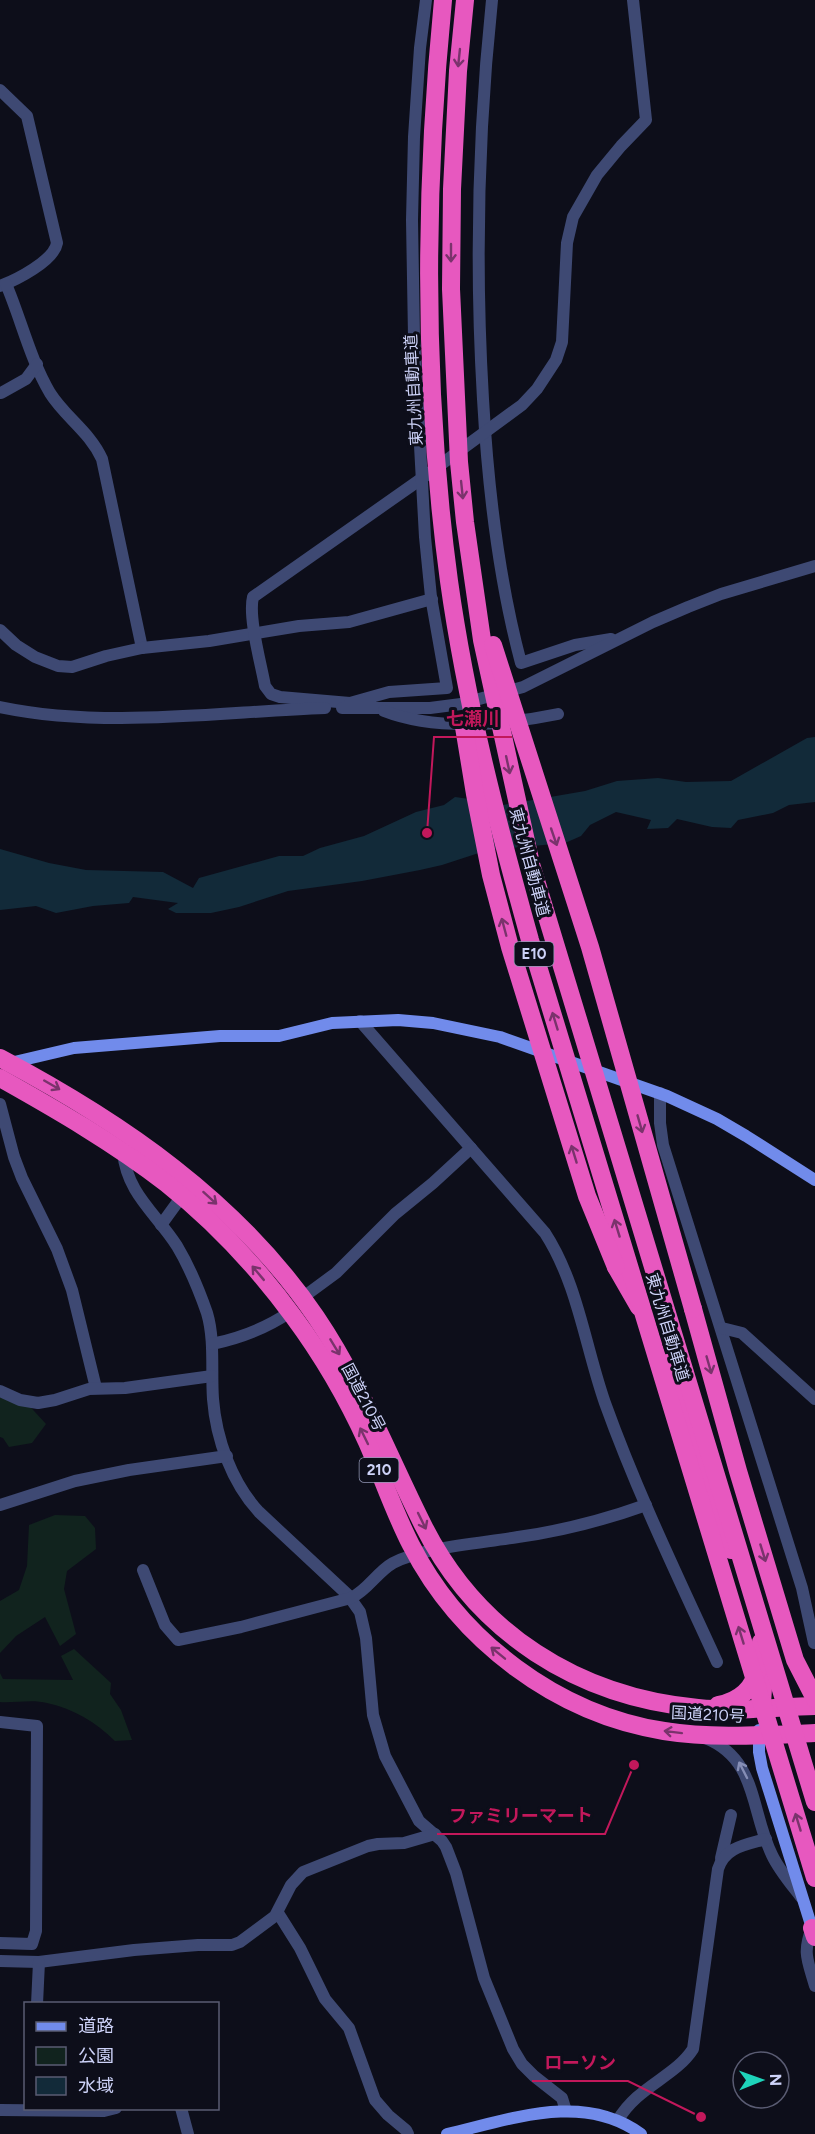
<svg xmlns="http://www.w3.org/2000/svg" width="815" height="2134" font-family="Figtree,'Noto Sans JP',sans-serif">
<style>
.green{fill:#11231e}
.water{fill:#122a39}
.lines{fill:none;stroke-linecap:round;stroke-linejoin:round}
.street{stroke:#3e4973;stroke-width:12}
.secondary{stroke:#718beb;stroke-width:12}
.highway{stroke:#e758bf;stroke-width:18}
.highway-bridge{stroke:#e758bf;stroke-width:18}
.oneway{stroke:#7a336c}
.oneway2{stroke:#868eb6}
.labels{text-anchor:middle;stroke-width:6;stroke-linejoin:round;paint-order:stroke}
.shield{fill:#0d0e1a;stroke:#9397b5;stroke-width:1.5}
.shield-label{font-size:15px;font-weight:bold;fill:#cdd2f8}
.street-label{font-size:16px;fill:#cdd2f8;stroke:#0d0e1a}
.leader{fill:none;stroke:#c2185b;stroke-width:2}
.callout-dot{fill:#c2185b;stroke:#0d0e1a;stroke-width:2}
.callout-label{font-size:18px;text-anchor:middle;font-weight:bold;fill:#c2185b;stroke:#0d0e1a;stroke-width:6;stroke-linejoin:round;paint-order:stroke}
</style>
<rect width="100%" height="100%" fill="#0d0e1a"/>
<g class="green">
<polygon points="0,1392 23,1399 46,1424 32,1443 9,1447 3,1438 0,1437"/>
<polygon points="55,1515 85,1516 95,1528 96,1549 67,1571 64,1589 76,1634 60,1646 45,1617 16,1636 0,1653 0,1601 19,1590 27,1566 29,1525"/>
<path d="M74,1649L111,1683L110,1694L121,1710L132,1740L115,1741C96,1722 74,1709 47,1703C33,1699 15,1703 0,1702V1673L3,1679L73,1680L61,1656Z"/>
</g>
<polygon class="water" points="815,737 815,802 789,805 773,813 738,820 731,828 712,827 677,819 668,828 647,829 651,820 616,812 590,825 581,836 565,843 488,850 442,865 420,870 362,881 288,891 239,907 211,913 176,913 168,909 178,903 133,897 129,903 93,906 56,913 36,906 0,910 0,849 49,863 86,870 163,872 193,888 199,878 279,856 303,856 320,848 364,836 416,812 444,805 455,797 469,799 480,809 585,791 617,781 658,778 686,782 731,781 807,738"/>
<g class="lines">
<g class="street">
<path d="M492,0C478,133 475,265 483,399C488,488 498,577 521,663L575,645L611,639"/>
<path d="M0,90L27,116L57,243C54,261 16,280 0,286"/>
<path d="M6,284C21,319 30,359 50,393C65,417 90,432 102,459L142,648"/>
<polyline points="1,393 26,379 37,364"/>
<polyline points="0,630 16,645 35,657 58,666 72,667 106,656 142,648 209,641 299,626 349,622 432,599"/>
<path d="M350,703L280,697L271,694L265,686C261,664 248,617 253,597L421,479L522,405L537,389L556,360L562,342L567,243L573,217L597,175L621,146L646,120L633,0"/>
<path d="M0,707C106,729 217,712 325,708"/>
<polyline points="349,707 350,703 389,692 447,688 431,597 425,537 414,336 412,220 414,137 420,48 426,0"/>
<polyline points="342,708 430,708 461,704 523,687 653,622 688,607 721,594 815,566"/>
<path d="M384,711C435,731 505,725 558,714"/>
<path d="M360,1021L545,1233C578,1284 585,1346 605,1403C637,1492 678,1577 717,1662"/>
<polyline points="660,1093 660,1123 663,1145 802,1588 814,1643"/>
<polyline points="0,1104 14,1157 22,1178 57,1249 72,1290 96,1388"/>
<path d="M123,1152C127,1194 156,1213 177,1246C189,1266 199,1290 207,1313C215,1340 211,1371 213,1399C216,1439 232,1483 259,1512L348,1595L360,1612L366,1638L373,1715L385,1756L419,1821L442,1841L446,1847L456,1873L484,1978L513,2049L522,2064L534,2076L562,2098L566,2111"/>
<polyline points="161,1225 182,1196"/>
<polyline points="302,1298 336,1273 395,1214 433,1183 471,1148"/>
<polyline points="722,1328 742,1333 815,1399"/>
<path d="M212,1344C241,1338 265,1329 290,1312"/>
<polyline points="0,1391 20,1400 38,1403 55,1400 89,1389 125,1388 212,1376"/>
<polyline points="0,1505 75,1481 129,1470 227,1456"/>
<path d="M143,1570L165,1625L178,1640L241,1627L351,1598C368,1590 377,1572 393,1563C423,1547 483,1543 518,1537C562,1531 604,1520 646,1505"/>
<polyline points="0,1722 37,1726 36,1931 32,1944 0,1943"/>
<path d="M705,1738C758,1759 750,1810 772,1855C779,1870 791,1884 801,1897"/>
<polyline points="721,1858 731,1815"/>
<polyline points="278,1913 300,1948 325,1999 349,2028 375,2100 388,2115 406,2130 408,2134"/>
<path d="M812,1928C802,1953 808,1961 815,1986"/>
<polyline points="0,1961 39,1962 134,1950 198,1945 232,1945 240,1942 275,1916 291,1885 303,1872 368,1846 378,1844 404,1843 435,1834"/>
<polyline points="37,2004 39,1962"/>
<polyline points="181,2108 188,2134"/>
<polyline points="0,2110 104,2111 116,2108"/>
<path d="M618,2120C638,2086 675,2077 693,2049L718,1869C725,1847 745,1845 766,1839"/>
</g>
<g class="secondary">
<polyline points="9,1065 10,1063 74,1048 220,1036 279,1036 332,1023 398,1020 433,1023 500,1037 667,1096 717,1119 746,1136 815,1180"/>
<polyline points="759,1730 759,1752 762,1768 812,1928"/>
<path d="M447,2134C509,2120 583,2091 641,2134"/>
</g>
<g class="highway">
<path d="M0,1058C121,1122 237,1201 316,1317C360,1382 388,1455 423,1525C477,1633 578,1697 698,1708C737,1712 776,1707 815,1706"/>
<path d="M0,1078C57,1110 114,1143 166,1183C214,1221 257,1267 293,1316C322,1355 347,1398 367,1442C382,1476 394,1512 411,1545C460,1641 557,1714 664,1731C714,1739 765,1735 815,1733"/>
<polyline points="616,1267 639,1307"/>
<polyline points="693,1309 738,1471 795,1660 815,1699"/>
<polyline points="667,1363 731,1550"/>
<polyline points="761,1642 764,1672 762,1704"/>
<path d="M718,1705C739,1701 754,1689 758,1667"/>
<polyline points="812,1928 815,1937"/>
</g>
<g class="highway-bridge">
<path d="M443,0C424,193 423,388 449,581C466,703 497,822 530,940L815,1878"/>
<polyline points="465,0 458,71 452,189 451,289 459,462 465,522 482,640 531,864 815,1802"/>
<polyline points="493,645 590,947 693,1309"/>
<polyline points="463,721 475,794 491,875 510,947 587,1196 616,1267"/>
</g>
</g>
<defs><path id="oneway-shaft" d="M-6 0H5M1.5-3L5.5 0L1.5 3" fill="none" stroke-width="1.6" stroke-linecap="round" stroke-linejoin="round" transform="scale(1.5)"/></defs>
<g class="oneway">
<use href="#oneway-shaft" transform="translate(459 58) rotate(96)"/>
<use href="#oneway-shaft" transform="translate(451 253) rotate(90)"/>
<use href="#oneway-shaft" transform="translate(462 490) rotate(84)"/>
<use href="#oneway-shaft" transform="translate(508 765) rotate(78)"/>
<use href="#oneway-shaft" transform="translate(554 837) rotate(71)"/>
<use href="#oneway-shaft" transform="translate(504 927) rotate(-105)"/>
<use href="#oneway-shaft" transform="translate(555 1021) rotate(-107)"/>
<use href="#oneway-shaft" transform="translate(52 1085) rotate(30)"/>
<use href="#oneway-shaft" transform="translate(640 1124) rotate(74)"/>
<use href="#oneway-shaft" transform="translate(574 1154) rotate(-107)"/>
<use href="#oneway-shaft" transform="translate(210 1198) rotate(42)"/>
<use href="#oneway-shaft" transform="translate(617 1228) rotate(-107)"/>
<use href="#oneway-shaft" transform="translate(258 1273) rotate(-130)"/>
<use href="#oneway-shaft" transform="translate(335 1347) rotate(59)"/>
<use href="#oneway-shaft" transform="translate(709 1365) rotate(74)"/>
<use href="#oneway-shaft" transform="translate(364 1436) rotate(-116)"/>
<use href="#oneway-shaft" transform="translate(422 1521) rotate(64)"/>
<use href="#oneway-shaft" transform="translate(763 1553) rotate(73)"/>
<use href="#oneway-shaft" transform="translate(741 1635) rotate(-107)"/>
<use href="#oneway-shaft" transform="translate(498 1653) rotate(-141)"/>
<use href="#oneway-shaft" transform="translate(673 1732) rotate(-173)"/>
<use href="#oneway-shaft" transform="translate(798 1822) rotate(-107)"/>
</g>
<use class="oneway2" href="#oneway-shaft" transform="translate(743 1770) rotate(-117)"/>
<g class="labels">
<g class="shield">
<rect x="514.5" y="942" width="39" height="24" rx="4.5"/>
<rect x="359.5" y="1458" width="39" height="24" rx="4.5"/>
</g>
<g class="shield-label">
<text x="534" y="959">E10</text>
<text x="379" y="1475">210</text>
</g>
<g class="street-label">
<text transform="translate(413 390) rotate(-93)" y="6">東九州自動車道</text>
<text transform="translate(530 862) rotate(75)" y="6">東九州自動車道</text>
<text transform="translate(668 1327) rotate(73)" y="6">東九州自動車道</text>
<text transform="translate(364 1397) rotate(62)" y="6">国道210号</text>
<text transform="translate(708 1714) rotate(3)" y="6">国道210号</text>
</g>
</g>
<path class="leader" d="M427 833L434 737H512M634 1765L605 1834H437M701 2117L628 2081H532"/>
<g class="callout-dot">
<circle cx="427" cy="833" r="6"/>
<circle cx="634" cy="1765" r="6"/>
<circle cx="701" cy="2117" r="6"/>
</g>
<g class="callout-label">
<text x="473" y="725">七瀬川</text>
<text x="521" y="1822">ファミリーマート</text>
<text x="580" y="2069">ローソン</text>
</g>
<rect x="24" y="2002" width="195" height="108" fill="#0d0e1a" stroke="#5a5c73" stroke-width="1.5"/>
<rect x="36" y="2022" width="30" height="9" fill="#718beb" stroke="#5a5c73" stroke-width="1.5"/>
<text x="78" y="2032" font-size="18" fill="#cdd2f8">道路</text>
<rect x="36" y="2047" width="30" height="18" fill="#11231e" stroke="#5a5c73" stroke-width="1.5"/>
<text x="78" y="2062" font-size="18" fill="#cdd2f8">公園</text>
<rect x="36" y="2077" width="30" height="18" fill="#122a39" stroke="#5a5c73" stroke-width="1.5"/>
<text x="78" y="2092" font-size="18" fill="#cdd2f8">水域</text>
<g transform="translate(761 2080) rotate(89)"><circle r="28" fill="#0d0e1a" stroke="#5a5c73" stroke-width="1.5"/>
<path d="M0-4.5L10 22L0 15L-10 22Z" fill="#1ed3ba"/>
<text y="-9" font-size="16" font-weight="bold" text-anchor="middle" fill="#cdd2f8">N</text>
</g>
</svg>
